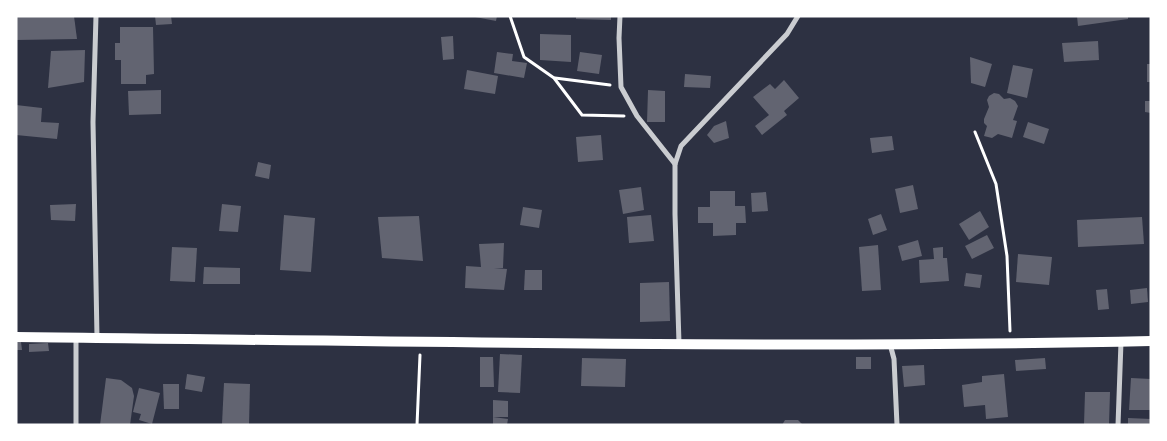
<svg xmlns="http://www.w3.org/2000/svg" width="1167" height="441" font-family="'Public Sans',sans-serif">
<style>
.building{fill:#626471}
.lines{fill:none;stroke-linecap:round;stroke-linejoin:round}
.path{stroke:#fff;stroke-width:3}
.minor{stroke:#caccd0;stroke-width:5}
.secondary{stroke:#fff;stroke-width:10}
</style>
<rect width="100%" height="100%" fill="#2d3142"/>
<g class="building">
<polygon points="16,16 74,16 77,39 16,40"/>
<polygon points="155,16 171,16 172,24 156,25"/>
<polygon points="470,16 497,16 496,21"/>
<polygon points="576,16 611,16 611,20 576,19"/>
<polygon points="1077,16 1128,16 1128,19 1078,26"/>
<polygon points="120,27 153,27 154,74 146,75 146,84 121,84 121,60 115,60 115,43 120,43"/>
<polygon points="540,34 571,35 571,62 540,60"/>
<polygon points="453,36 454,59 443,60 441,37"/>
<polygon points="1098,41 1099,60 1064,62 1062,43"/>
<polygon points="85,50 84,82 48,88 51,51"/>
<polygon points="497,52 513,54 512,61 527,63 524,78 494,73"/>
<polygon points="580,52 602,55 599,74 577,71"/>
<polygon points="970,57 992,64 985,87 971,83"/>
<rect x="1147" y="64" width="4" height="18"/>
<polygon points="1013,65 1033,69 1027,98 1007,93"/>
<polygon points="467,70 498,76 495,94 464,89"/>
<polygon points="685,74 711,76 710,88 684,87"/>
<polygon points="784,80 799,98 784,111 787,115 762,135 755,126 769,115 753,97 770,84 775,89"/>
<polygon points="161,90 161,114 129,115 128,91"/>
<polygon points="648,90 665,91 665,122 647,122"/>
<polygon points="994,93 999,94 1004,99 1010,98 1015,101 1018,106 1013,120 1017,121 1012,138 998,134 992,138 984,136 987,126 984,123 984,119 989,107 987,100 989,96"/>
<polygon points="1145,101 1151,101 1151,113 1145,112"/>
<polygon points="16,105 42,108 41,122 59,123 57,139 16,135"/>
<polygon points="726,121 729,138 714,143 707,135 714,126"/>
<polygon points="1028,122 1049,129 1044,144 1023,137"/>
<polygon points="601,135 603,160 578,162 576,137"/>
<polygon points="892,136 894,150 872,153 870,138"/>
<polygon points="258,162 271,165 269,179 255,176"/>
<polygon points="913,185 918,209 900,213 895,189"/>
<polygon points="641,187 644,210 623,214 619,190"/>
<polygon points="710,191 735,191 735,206 745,206 746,223 736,223 736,235 713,236 713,223 698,223 698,207 710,207"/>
<polygon points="766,192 768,211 752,212 751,193"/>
<polygon points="76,204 75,221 51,220 50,205"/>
<polygon points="222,204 241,206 238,232 219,231"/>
<polygon points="523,207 542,210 539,228 520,225"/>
<polygon points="980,211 989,227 969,240 959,224"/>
<polygon points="881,214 887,230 873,235 868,219"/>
<polygon points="284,215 315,218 311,272 280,270"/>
<polygon points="651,215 654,241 629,243 627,217"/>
<polygon points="419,216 423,261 382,258 378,217"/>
<polygon points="1142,217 1144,244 1078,247 1077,220"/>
<polygon points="987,235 994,248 972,259 965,246"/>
<polygon points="918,240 922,256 902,261 898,246"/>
<polygon points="504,243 503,268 494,268 507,269 504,290 465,288 466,266 481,267 479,244"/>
<polygon points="878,245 881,290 862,291 859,247"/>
<polygon points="172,247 197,248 195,282 170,281"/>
<polygon points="943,247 943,258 947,258 949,281 920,283 919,260 934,259 933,248"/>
<polygon points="1018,254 1052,257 1049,285 1016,282"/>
<polygon points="204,267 240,268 240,284 203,284"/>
<polygon points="525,270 542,270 542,290 524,290"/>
<polygon points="966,273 982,275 980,288 964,286"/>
<polygon points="669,282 670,321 640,322 640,283"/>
<polygon points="1147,288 1148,302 1131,304 1130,290"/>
<polygon points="1107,289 1109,309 1098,310 1096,290"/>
<polygon points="16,342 21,342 22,350 16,350"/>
<polygon points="48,343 49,351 29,352 29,344"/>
<polygon points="500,354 522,355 520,393 498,392"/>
<polygon points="480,357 493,357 494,387 480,387"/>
<rect x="856" y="357" width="15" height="12"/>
<polygon points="582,358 626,359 625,387 581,386"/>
<polygon points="1045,358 1046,369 1016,371 1015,360"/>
<polygon points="924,365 925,385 904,387 902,366"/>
<polygon points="187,374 205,377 202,392 185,389"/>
<polygon points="1004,374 1008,417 986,419 985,405 964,407 962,385 982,382 982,376"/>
<polygon points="106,378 121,380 132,388 134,396 130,425 100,425"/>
<polygon points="1131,378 1151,379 1151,410 1129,410"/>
<polygon points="224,383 250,384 249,425 222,424"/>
<polygon points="163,384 179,384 179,409 164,409"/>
<polygon points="139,388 160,393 152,424 139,420 141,414 133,412"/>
<polygon points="1085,392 1110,392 1109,425 1084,425"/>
<polygon points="493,400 508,401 508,417 493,417 508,419 507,425 493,425"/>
<polygon points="1128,418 1151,419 1151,425 1128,425"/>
<polygon points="785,420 798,420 803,425 782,425"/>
</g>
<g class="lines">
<g class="path">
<polyline points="510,16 524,57 554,78 582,115 624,116"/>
<polyline points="555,78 610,85"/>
<polyline points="975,132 996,184 1007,256 1010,331"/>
<polyline points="417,425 420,355"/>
</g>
<g class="minor">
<polyline points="96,16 93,122 97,337"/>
<polyline points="620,16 619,38 621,87 637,116 675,164"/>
<polyline points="679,343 675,214 675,164 681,146 787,34 798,16"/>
<polyline points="890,344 894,359 897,425"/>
<polyline points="76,425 76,338"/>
<polyline points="1118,425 1121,342"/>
</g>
<path class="secondary" d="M16,337C394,341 773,349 1151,341"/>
</g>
<rect width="1167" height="441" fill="none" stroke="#ffffff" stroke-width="35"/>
</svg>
